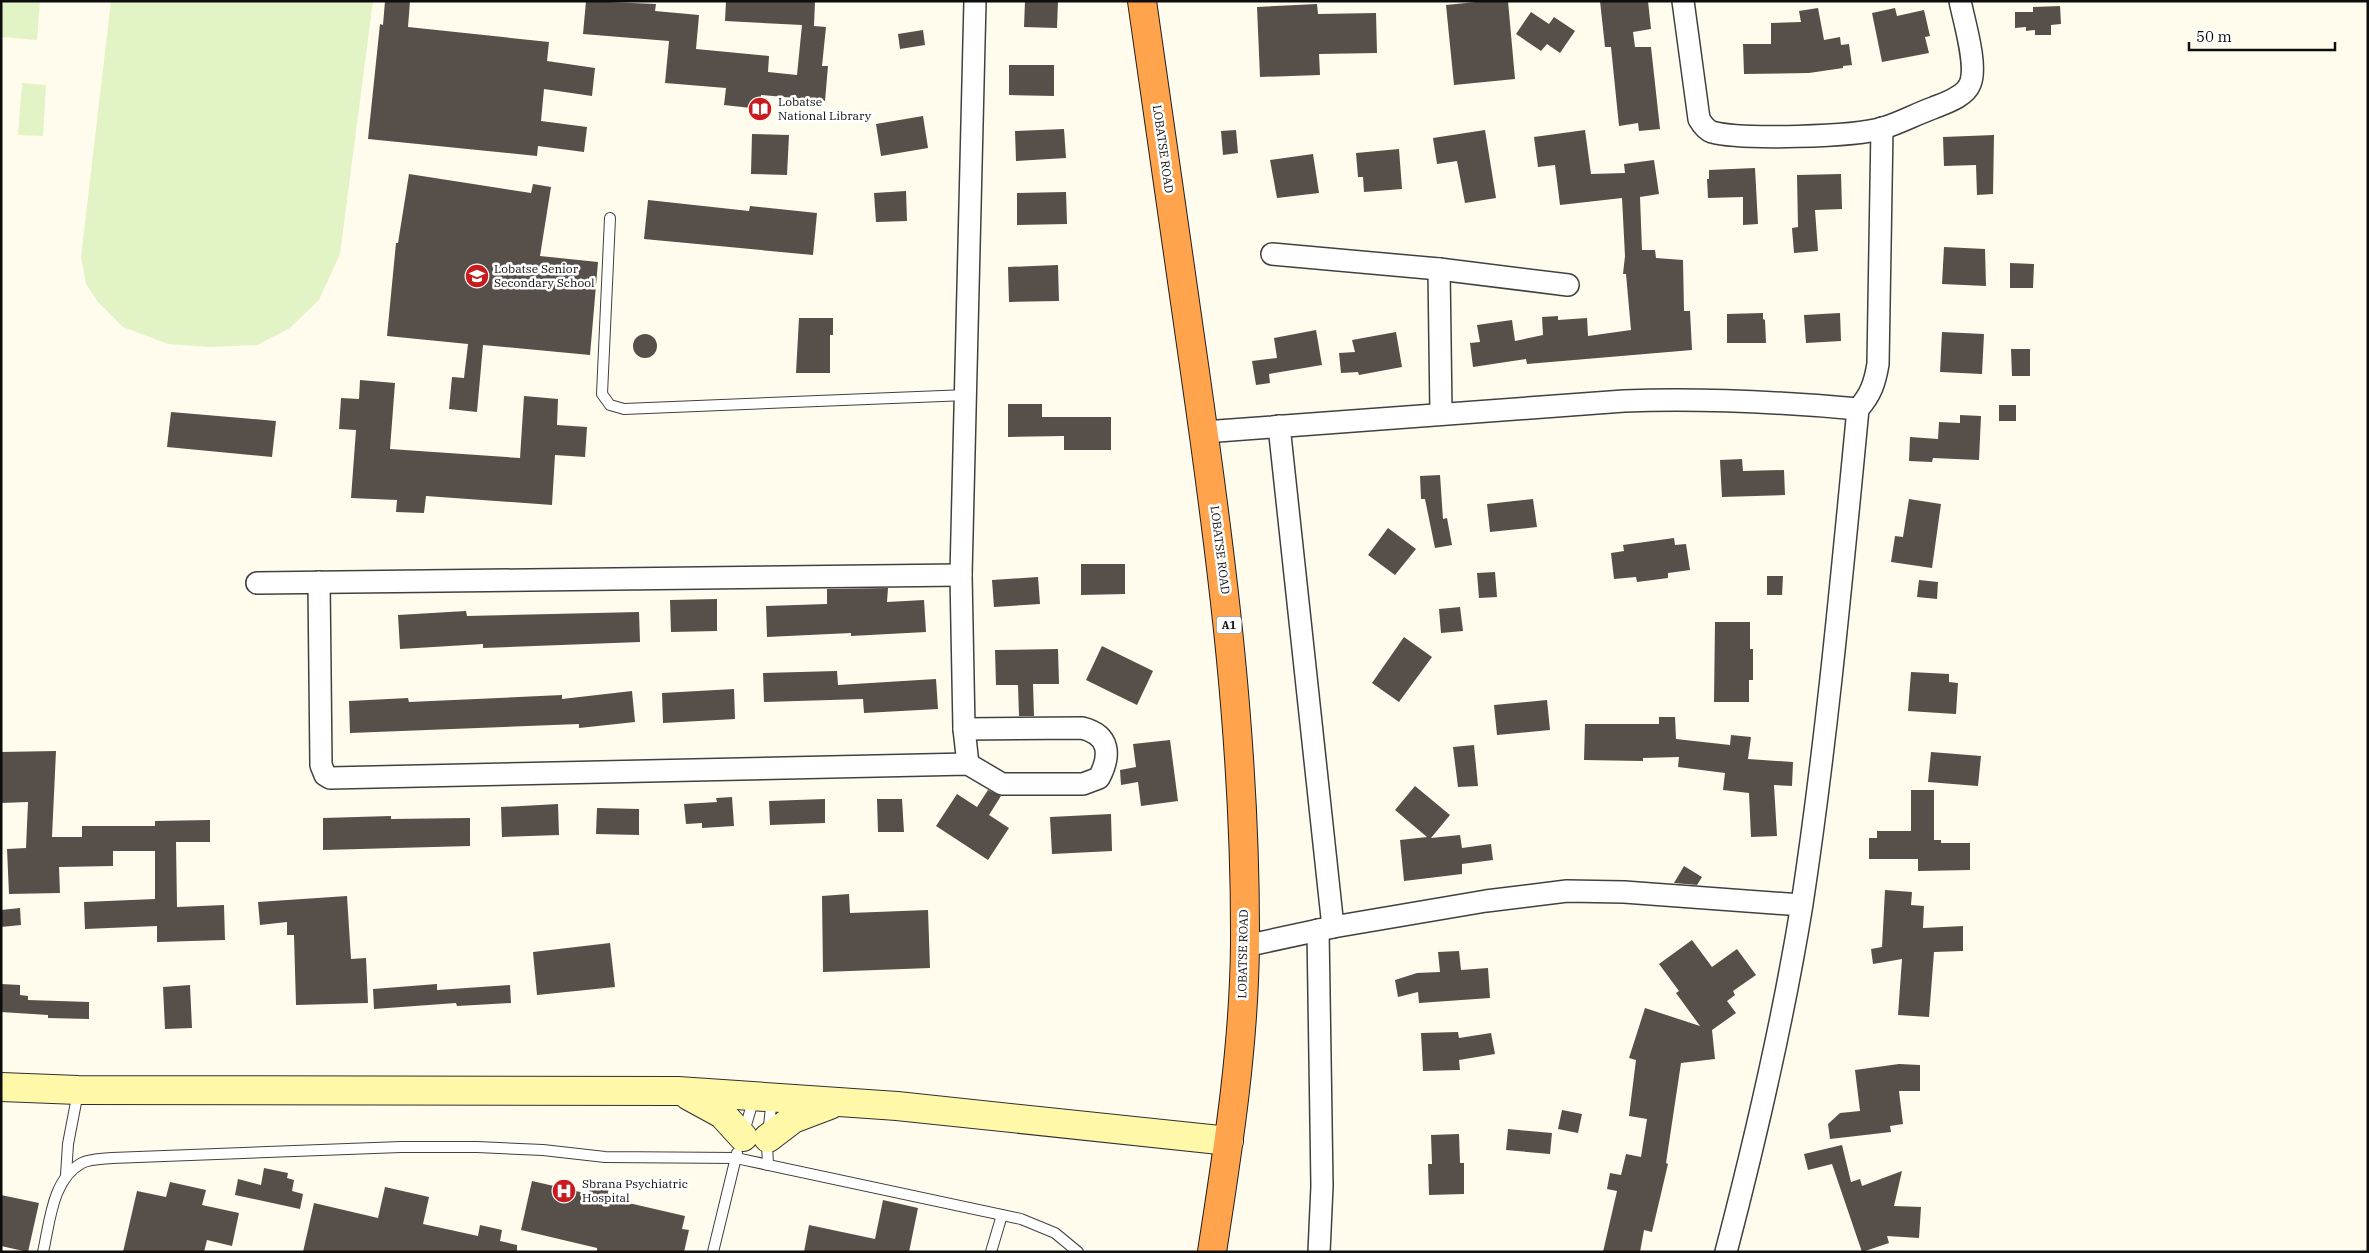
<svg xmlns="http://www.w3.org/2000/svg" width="2369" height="1253" font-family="'IBM Plex Serif',serif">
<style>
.pitch{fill:#e2f3c6}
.building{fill:#574f49}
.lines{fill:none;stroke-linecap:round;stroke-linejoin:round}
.lane-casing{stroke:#404040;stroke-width:12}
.street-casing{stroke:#404040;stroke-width:24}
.secondary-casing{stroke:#2f2f2f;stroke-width:30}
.highway-casing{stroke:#1e1e1e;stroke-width:30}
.lane{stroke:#fff;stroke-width:10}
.street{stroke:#fff;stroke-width:21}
.secondary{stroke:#fff8a9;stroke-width:28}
.highway{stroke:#ffa34c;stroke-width:28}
.labels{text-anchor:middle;stroke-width:5;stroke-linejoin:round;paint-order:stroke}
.shield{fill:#fff;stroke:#565656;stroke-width:1}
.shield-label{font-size:11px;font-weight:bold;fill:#0d0d0d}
.poi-label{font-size:12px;fill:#0d0d0d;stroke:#fff;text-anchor:start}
.street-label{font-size:12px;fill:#0d0d0d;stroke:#fff}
</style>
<rect width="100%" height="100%" fill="#fffcee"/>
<g class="pitch">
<polygon points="1,1 40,1 37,40 1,37"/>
<polygon points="111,1 373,1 340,254 319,300 290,328 257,345 209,347 168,344 123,327 98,302 86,284 81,257"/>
<polygon points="22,83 46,85 43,136 18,135"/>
</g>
<g class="building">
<polygon points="385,1 410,1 408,27 549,42 547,61 595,68 592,96 544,89 541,121 587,127 584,152 538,146 537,156 368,139 380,24 383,25"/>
<polygon points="586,1 656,4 655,11 699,15 696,49 769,56 768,72 797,75 802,25 725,21 726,1 815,1 814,26 826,27 822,66 828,66 825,101 761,95 760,109 724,105 726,88 665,83 669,41 583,34"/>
<polygon points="1025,1 1058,1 1057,28 1024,27"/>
<polygon points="1486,1 1508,1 1515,79 1454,85 1446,5"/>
<polygon points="1600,1 1648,1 1651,29 1633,32 1635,47 1651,47 1660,129 1639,131 1638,123 1619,126 1611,47 1605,47"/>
<polygon points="1317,4 1318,14 1376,13 1377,53 1319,54 1320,75 1260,77 1257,7"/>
<polygon points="2060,6 2061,24 2051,25 2051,35 2035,35 2035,30 2026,31 2026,27 2015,28 2015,12 2033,12 2033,7"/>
<polygon points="1818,8 1824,40 1840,37 1841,45 1849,44 1852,65 1843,66 1843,68 1809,73 1744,74 1743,44 1771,44 1771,23 1801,22 1799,11"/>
<polygon points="1895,8 1897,16 1924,10 1930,36 1925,37 1929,53 1882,62 1872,13"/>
<polygon points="1531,12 1549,24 1554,17 1575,31 1560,53 1547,44 1541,51 1516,34"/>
<polygon points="923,30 925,45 900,49 898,34"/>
<polygon points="1009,65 1054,65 1054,96 1009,95"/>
<polygon points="923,116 928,148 881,156 876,124"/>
<polygon points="1064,129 1066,158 1016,161 1015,131"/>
<polygon points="1236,130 1238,153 1223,155 1221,131"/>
<polygon points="1485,130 1496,198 1465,203 1457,161 1437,164 1433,138"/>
<polygon points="1585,130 1591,174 1625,173 1624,164 1654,160 1659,194 1640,197 1642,250 1655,250 1656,258 1683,260 1684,311 1690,311 1692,350 1527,364 1526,359 1473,367 1470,343 1480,342 1477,325 1512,320 1515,341 1543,335 1542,317 1558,316 1558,320 1587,318 1588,336 1631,330 1626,274 1623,274 1625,256 1622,198 1560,205 1555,165 1538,167 1534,137"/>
<polygon points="752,134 789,135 787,175 751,174"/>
<polygon points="1994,135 1993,194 1977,195 1976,165 1944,166 1943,137"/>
<polygon points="1399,149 1402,189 1364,192 1363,177 1358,177 1356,153"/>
<polygon points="1313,154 1319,193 1277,198 1270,160"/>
<polygon points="1755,168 1758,224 1743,225 1743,197 1708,198 1707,179 1709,179 1709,170"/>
<polygon points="409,174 531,193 533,184 551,187 540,256 598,262 590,355 483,345 477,412 449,409 452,377 464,378 468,344 387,336 396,243 398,243"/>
<polygon points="1841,174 1842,209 1815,210 1818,251 1794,253 1792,228 1798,227 1797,175"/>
<polygon points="906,191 907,221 876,222 874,193"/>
<polygon points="1066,192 1067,224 1017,225 1017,193"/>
<polygon points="648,200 749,211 750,206 817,213 813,255 644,239"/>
<polygon points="1944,247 1985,249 1986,286 1942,284"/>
<polygon points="2010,263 2034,264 2033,288 2010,288"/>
<polygon points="1058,265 1059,301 1009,302 1008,267"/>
<polygon points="1763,313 1763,319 1765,320 1766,343 1727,343 1727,314"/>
<polygon points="1840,313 1841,341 1806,343 1804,315"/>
<polygon points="799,318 833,318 833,335 830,335 830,373 796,373"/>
<polygon points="1316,330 1322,365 1269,374 1270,383 1256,385 1252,361 1277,358 1274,338"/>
<polygon points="1396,332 1402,367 1359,375 1358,372 1341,373 1339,353 1355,352 1352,340"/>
<polygon points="1942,332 1984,334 1982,374 1940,372"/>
<circle cx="645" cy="346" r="12"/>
<polygon points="2011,349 2030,349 2030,376 2012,376"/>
<polygon points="360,380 395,383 390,449 520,458 524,396 558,399 557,425 587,427 585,457 555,455 552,505 426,496 424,513 396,512 397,500 351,498 356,430 339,429 341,398 359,399"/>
<polygon points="1008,404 1042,404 1042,417 1111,417 1111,450 1064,450 1064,436 1008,437"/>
<rect x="1999" y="405" width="17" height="16"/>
<polygon points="171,412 276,421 272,457 167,447"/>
<polygon points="1960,415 1981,416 1979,460 1933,458 1932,462 1909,461 1910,437 1938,439 1939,422 1960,423"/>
<polygon points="1742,459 1743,471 1784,470 1785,495 1722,497 1720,460"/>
<polygon points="1440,475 1443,519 1447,518 1452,545 1435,548 1425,499 1421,499 1420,476"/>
<polygon points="1533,499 1537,527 1490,532 1487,504"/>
<polygon points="1909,499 1941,504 1932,568 1891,562 1895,536 1903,537"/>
<polygon points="1388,528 1416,549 1395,575 1368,555"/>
<polygon points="1674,538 1675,545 1686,544 1690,570 1668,573 1668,578 1637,582 1636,577 1614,579 1611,553 1624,551 1623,545"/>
<polygon points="1081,564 1125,564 1125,594 1081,595"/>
<polygon points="1495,572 1497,597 1479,598 1477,573"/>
<polygon points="1767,576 1783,576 1782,595 1767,595"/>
<polygon points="1038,577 1040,604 994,607 992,580"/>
<polygon points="1919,580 1938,582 1937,599 1917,597"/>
<polygon points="888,588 887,602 924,600 926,632 851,636 851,633 767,637 766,606 827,604 827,589"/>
<polygon points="717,599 717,631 671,632 670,600"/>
<polygon points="1460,607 1463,631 1441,633 1439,609"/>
<polygon points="466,611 467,616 639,612 640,642 483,648 483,644 400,649 398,615"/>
<polygon points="1715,622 1750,622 1750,649 1753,649 1753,680 1749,680 1749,702 1714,702"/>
<polygon points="1404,637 1432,657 1399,702 1372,683"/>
<polygon points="1102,646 1153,671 1137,705 1086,680"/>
<polygon points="1058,649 1059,684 1033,684 1034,716 1019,716 1018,685 996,685 995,650"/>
<polygon points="837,671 838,685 936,679 938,709 864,713 863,699 764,702 763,673"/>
<polygon points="1911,672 1949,674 1949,682 1958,683 1956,714 1908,711"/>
<polygon points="734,689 735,719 663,723 662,693"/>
<polygon points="632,691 635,722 579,728 579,724 350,733 349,701 408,698 409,702 562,695 562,699"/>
<polygon points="1547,700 1550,730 1497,735 1494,705"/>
<polygon points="1659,717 1675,717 1676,739 1730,745 1731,735 1751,737 1748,759 1793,762 1792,786 1774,785 1777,836 1751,837 1749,793 1723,790 1725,773 1678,767 1679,757 1643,758 1643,761 1584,760 1585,724 1659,724"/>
<polygon points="1170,740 1178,801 1141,806 1138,782 1121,785 1120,770 1136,767 1133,744"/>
<polygon points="1474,745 1478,786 1458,787 1453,747"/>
<polygon points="56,751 52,837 82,837 82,826 155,826 155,821 210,820 210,842 176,842 177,907 224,905 225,940 157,942 157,926 85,929 84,902 155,899 155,851 113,851 113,866 59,867 60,893 9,894 7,849 26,848 28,802 1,803 1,752"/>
<polygon points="1931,752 1981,756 1978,786 1928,782"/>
<polygon points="1415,786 1450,815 1431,838 1460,835 1462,848 1491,844 1493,860 1462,864 1462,874 1404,881 1400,840 1427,837 1395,810"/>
<polygon points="988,790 1001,796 989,815 1009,828 988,860 936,826 957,794 977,807"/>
<polygon points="1911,790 1934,790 1934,840 1941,840 1941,843 1970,843 1970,870 1918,871 1918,859 1869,859 1869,838 1877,838 1877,831 1911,831"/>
<polygon points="732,797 734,826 702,828 702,823 686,824 684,804 717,802 716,798"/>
<polygon points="825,799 825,823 770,825 769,801"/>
<polygon points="877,799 902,799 904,832 878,832"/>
<polygon points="558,804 559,835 502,837 501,807"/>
<polygon points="597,808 639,809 639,835 596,834"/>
<polygon points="1111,814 1112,851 1052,854 1050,817"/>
<polygon points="391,816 391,819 470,818 470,846 323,850 323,818"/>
<polygon points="1684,866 1702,877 1697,885 1674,883"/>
<polygon points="1885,890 1912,892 1911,905 1924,906 1923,928 1963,926 1963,951 1934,952 1929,1017 1898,1015 1902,959 1873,964 1871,949 1882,947"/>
<polygon points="849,894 850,913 928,910 930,968 823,972 822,896"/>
<polygon points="347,896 351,959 366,958 368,1003 296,1005 294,935 287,935 287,922 260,925 258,902"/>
<polygon points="20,908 21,925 1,927 1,910"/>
<polygon points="1692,940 1712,967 1737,949 1756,975 1733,991 1735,995 1727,1001 1736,1013 1712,1030 1715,1059 1681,1063 1666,1163 1668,1164 1652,1232 1644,1230 1640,1252 1603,1252 1617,1191 1607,1189 1610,1173 1621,1175 1626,1154 1641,1157 1647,1119 1629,1116 1636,1060 1629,1058 1645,1008 1700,1026 1676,993 1679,991 1659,964"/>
<polygon points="610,943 615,987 537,995 533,952"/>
<polygon points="1459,951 1461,970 1488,968 1490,998 1419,1003 1418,992 1398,997 1395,980 1417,973 1440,972 1438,952"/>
<polygon points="1,984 20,985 20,995 28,996 28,1000 89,1002 89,1019 48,1018 48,1015 1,1012"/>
<polygon points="437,984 437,990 510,985 511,1003 457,1006 456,1003 374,1009 373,989"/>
<polygon points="190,985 192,1028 165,1029 163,987"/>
<polygon points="1458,1032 1459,1038 1491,1033 1495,1054 1459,1060 1460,1070 1423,1071 1421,1033"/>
<polygon points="1899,1064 1920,1065 1920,1091 1899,1091 1903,1124 1890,1126 1891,1132 1830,1139 1828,1124 1840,1113 1860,1111 1855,1070"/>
<polygon points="1562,1110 1582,1114 1578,1133 1558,1129"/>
<polygon points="1508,1129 1552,1133 1550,1154 1506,1150"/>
<polygon points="1459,1134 1460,1163 1464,1163 1464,1194 1429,1195 1428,1164 1432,1164 1431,1135"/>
<polygon points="1842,1145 1851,1182 1860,1179 1862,1186 1902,1171 1894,1206 1921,1207 1919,1238 1887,1236 1889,1243 1862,1252 1832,1164 1808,1170 1804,1154"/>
<polygon points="264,1168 288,1173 287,1178 294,1180 292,1191 303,1194 300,1209 235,1195 238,1179 261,1185"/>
<polygon points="532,1181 589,1194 591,1183 609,1187 607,1198 685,1216 682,1229 689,1230 684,1252 597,1252 597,1248 521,1230"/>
<polygon points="170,1182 206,1190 202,1205 239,1213 232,1246 207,1240 204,1252 123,1252 137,1191 166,1197"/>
<polygon points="385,1187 429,1197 423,1224 478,1236 480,1225 502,1230 500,1241 517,1245 517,1252 303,1252 314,1203 378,1218"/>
<polygon points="1,1195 39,1203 28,1252 1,1246"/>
<polygon points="883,1200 918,1208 909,1252 804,1252 809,1225 875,1239"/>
</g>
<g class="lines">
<g class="lane-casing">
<g id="lane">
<polyline points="610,218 602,394 610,405 624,409 967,395"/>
<polyline points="743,1135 754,1098"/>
<polyline points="768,1165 767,1144 772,1098"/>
<polyline points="66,1175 68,1144 78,1092"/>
<path d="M43,1252C50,1222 52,1179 82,1163C90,1159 103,1159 112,1158L401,1147H477L543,1150L605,1157L736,1158L1021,1219L1055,1233L1078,1252"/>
<polyline points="713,1252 737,1153"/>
<polyline points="991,1252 1002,1215"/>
</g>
</g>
<g class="street-casing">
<g id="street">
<path d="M1683,1L1699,119C1702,124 1706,130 1712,132C1740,140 1855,137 1883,128C1900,123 1916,114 1933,108C1945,103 1965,97 1970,84C1978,66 1964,21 1960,1"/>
<polyline points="1272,254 1439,269 1568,285"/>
<polyline points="1439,269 1441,414"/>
<polyline points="1279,426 1333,927"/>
<path d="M1204,432L1624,401C1703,398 1780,402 1858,409"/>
<path d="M319,582L321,765L325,775L330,778L968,764L1002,784H1083L1099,778C1111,755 1110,735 1082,728L964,729"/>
<polyline points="257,583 961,575"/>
<polyline points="968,764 964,729 961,575 975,1"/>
<polyline points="1318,930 1322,1186 1319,1252"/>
<polyline points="1245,946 1333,927 1486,901 1567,891 1624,892 1801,905"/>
<path d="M1726,1252C1756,1137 1783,1021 1802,904C1827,739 1842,574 1858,409C1871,395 1875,382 1878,364L1882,128"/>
</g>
</g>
<g class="secondary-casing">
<g id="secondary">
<polyline points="1,1087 78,1090 678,1091 897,1106 1229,1141"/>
<polyline points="689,1096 722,1114 743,1137"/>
<polyline points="768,1138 793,1119 830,1105"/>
</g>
</g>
<g class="highway-casing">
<path id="highway" d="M1142,1C1159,122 1176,243 1194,365C1222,560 1246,746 1245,944C1244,1048 1228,1149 1212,1252"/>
</g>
<use href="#lane" class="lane"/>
<use href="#street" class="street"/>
<use href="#secondary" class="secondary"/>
<use href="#highway" class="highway"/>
</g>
<defs>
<g id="library-disc" transform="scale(1.25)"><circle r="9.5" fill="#c91a1e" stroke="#fff"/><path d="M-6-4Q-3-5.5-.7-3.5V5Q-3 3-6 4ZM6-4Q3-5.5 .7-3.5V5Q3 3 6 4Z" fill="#fff"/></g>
<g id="school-disc" transform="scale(1.25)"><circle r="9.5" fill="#c91a1e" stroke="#fff"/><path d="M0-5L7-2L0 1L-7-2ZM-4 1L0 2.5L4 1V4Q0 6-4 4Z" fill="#fff"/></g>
<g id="hospital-disc" transform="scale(1.25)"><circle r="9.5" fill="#c91a1e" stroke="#fff"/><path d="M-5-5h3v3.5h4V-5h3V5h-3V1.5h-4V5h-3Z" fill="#fff"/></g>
</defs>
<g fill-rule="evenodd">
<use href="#library-disc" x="760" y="109"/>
<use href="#school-disc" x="477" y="276"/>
<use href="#hospital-disc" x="564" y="1191"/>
</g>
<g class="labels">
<rect class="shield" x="1216.5" y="616.5" width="25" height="17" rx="4"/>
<g class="shield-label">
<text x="1229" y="629">A1</text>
</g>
<g class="poi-label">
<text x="778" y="106">Lobatse<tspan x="778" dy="14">National Library</tspan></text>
<text x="494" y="273">Lobatse Senior<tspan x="494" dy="14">Secondary School</tspan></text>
<text x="582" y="1188">Sbrana Psychiatric<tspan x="582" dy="14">Hospital</tspan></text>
</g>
<g class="street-label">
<text transform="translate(1163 149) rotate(82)" y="4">LOBATSE ROAD</text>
<text transform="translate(1220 550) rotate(83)" y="4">LOBATSE ROAD</text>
<text transform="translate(1243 954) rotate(-89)" y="4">LOBATSE ROAD</text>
</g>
</g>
<rect width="2369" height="1253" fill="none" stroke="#0d0d0d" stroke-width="5"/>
<path d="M2189 42v8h146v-8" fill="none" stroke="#0d0d0d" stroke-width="2.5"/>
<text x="2196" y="42" font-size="15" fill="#0d0d0d" stroke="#ffffff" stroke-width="4" paint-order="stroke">50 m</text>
</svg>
